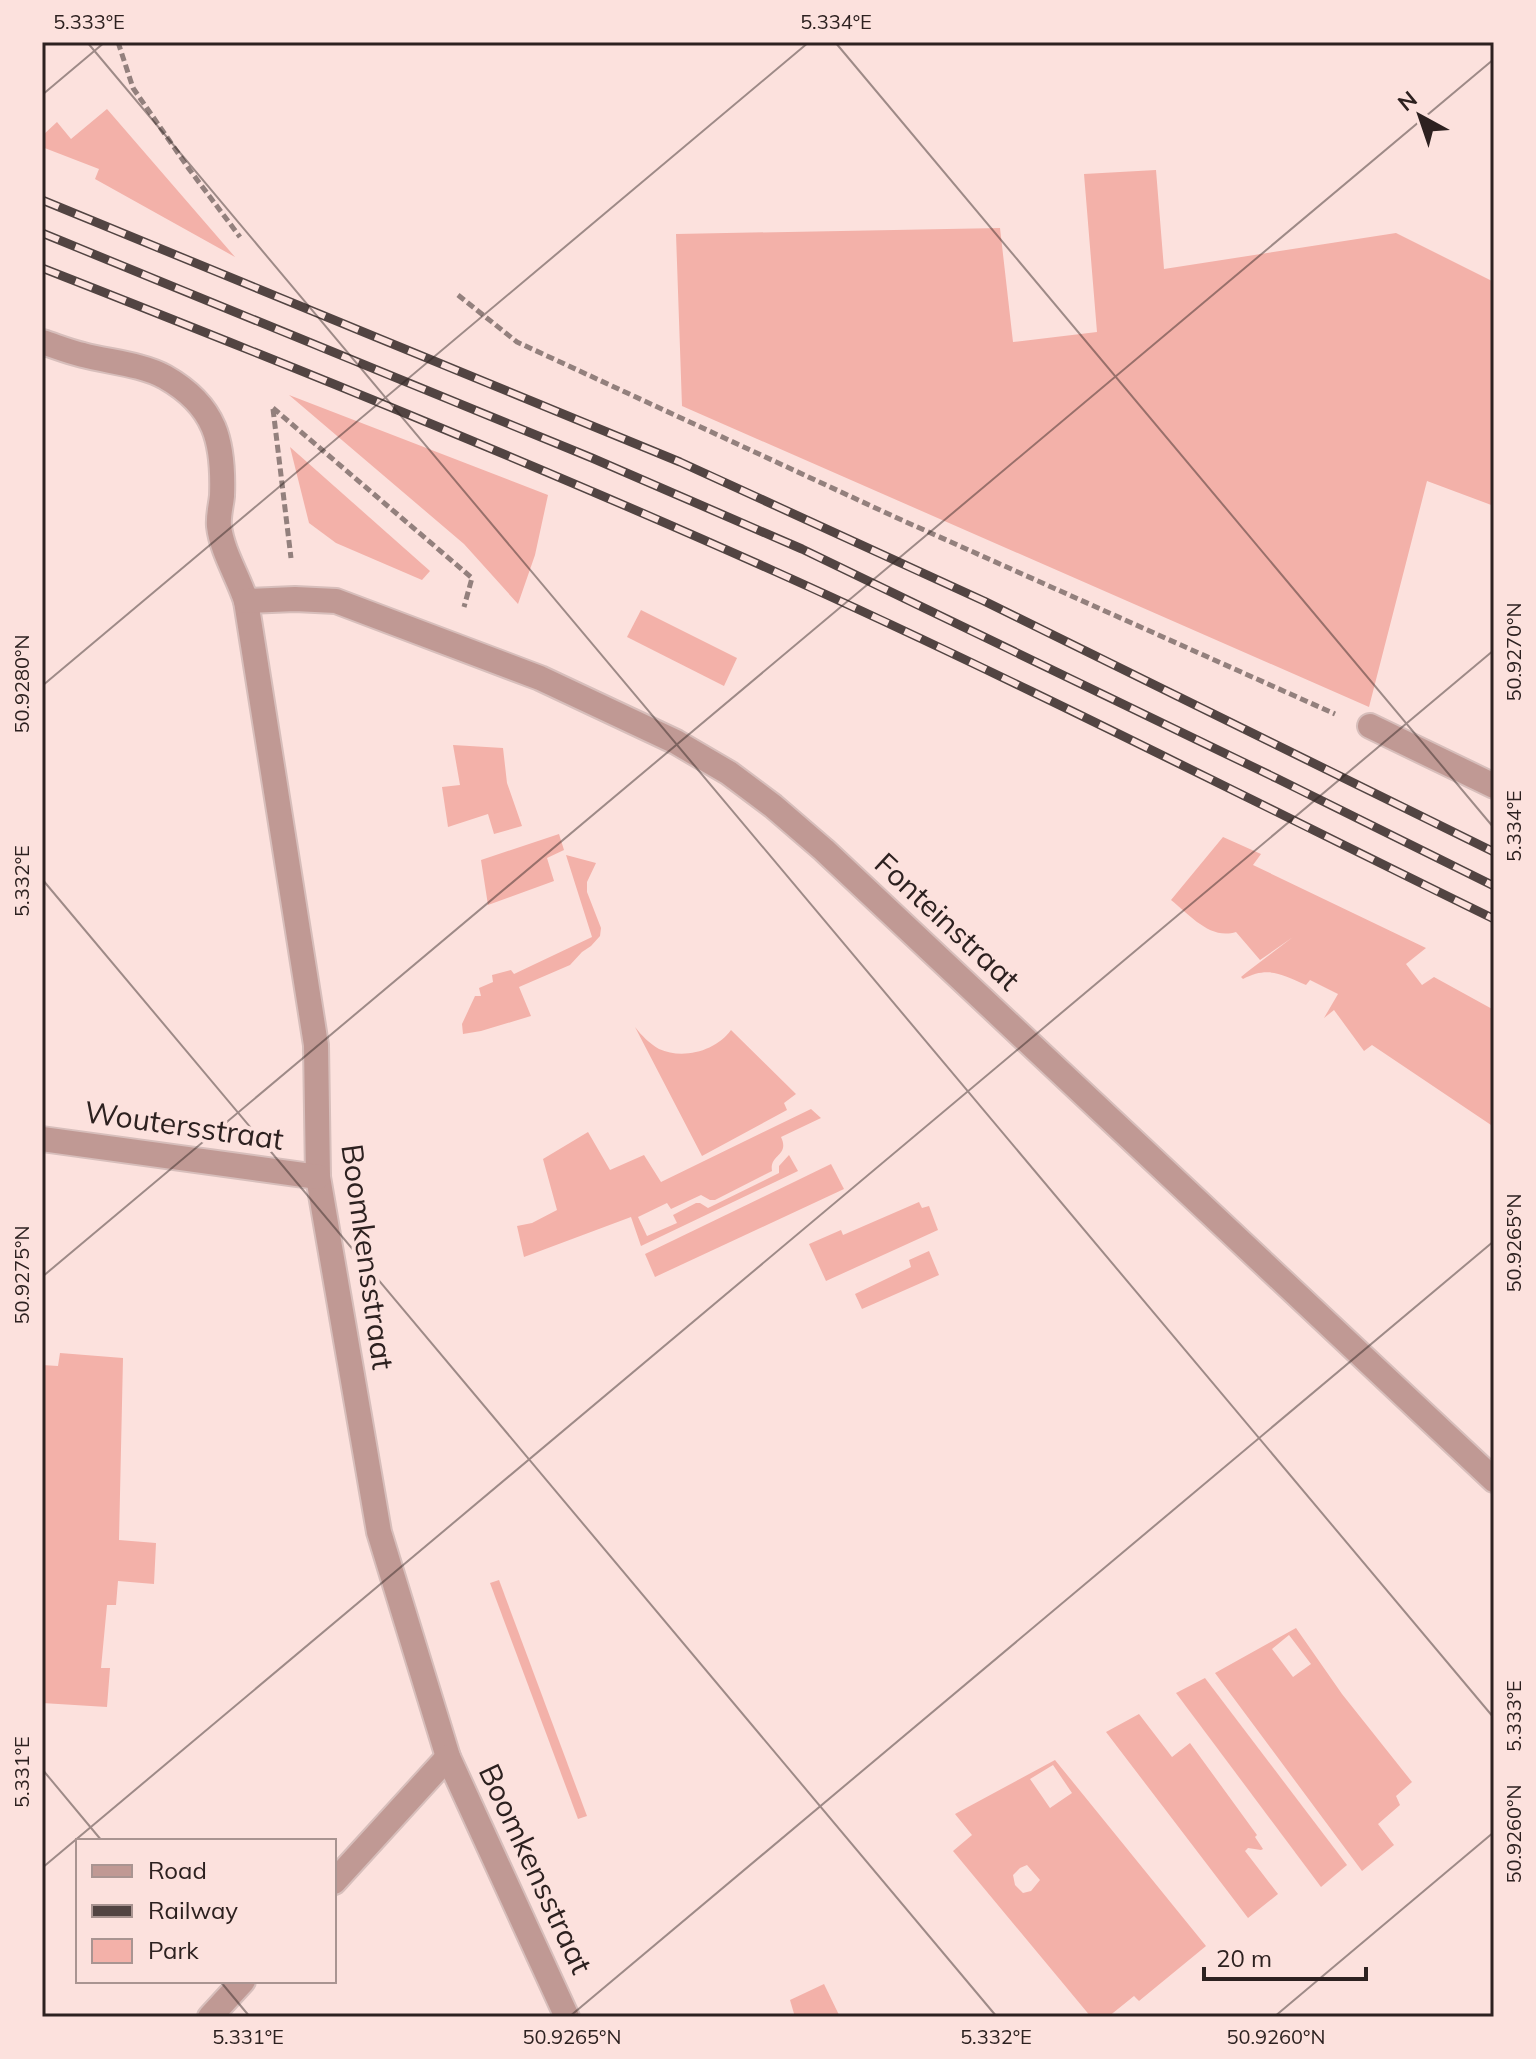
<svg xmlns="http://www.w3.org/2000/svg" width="1536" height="2059" font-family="Mulish,sans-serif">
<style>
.green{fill:#f3b1a9;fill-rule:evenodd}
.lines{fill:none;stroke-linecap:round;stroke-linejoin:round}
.street-casing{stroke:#d7bebb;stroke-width:28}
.path{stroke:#93807d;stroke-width:5;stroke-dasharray:8 4;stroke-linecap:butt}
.street{stroke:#c09994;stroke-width:24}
.rail-casing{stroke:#524442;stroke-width:9}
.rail{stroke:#fce1dd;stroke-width:6;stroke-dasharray:18;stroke-linecap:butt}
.ticks{fill:none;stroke:#2d2120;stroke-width:2;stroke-opacity:0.45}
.labels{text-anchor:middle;stroke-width:8;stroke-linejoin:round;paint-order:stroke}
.street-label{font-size:30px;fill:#2d2120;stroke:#fce1dd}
.neatline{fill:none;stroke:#2d2120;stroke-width:3}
.ticks-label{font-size:20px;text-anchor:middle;fill:#2d2120}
</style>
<rect width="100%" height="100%" fill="#fce1dd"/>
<g class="green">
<polygon points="107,109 235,257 95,179 99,169 42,147 42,136 57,122 71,139"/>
<polygon points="1156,170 1164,269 1396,233 1494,282 1494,506 1427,481 1369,707 682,406 676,234 1000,228 1013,342 1097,332 1084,174"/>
<polygon points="289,395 548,495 535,555 518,604 464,544"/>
<polygon points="290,447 430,571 422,580 336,543 309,523"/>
<polygon points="641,610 737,658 724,686 627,637"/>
<polygon points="453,745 503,748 507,783 522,826 494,834 488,814 448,827 442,787 460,785"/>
<polygon points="559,834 564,850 547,858 554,881 488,905 481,860"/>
<path d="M1223,837L1261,854L1253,865L1426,948L1406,964L1422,985L1434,977L1494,1010V1127L1372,1045L1364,1051L1334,1010L1324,1018L1338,994L1310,980L1306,985C1281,974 1268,966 1243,979L1241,977L1247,972L1293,937L1260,960L1236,932C1210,940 1190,915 1171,900Z"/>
<polygon points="566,855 596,863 587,882 587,892 601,928 600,936 591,946 582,952 570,965 519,987 531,1016 481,1031 463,1034 462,1024 475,996 481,996 479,988 493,982 492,975 511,970 514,974 592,937"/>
<path d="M635,1027C642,1036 649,1043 659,1049C683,1060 716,1051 731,1030L796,1094L784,1103L787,1110L702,1156Z"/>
<path d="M811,1109L821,1118L781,1137C790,1156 769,1154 772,1171L715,1200H710L701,1195L671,1209L667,1203L638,1217L647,1236L677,1223L673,1215L696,1203H700L708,1208L779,1173V1166L789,1155L798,1171L641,1246L631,1217L524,1257L517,1226L532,1223L557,1210L543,1159L588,1132L610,1170L644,1155L661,1182Z"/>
<polygon points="831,1164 844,1189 655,1277 645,1254"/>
<polygon points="919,1202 922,1208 929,1206 938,1230 826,1281 809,1244 841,1230 843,1235"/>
<polygon points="929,1251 939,1275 862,1309 855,1294 911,1267 909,1260"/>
<polygon points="60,1353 123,1358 119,1540 156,1543 154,1584 118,1581 116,1605 107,1605 101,1668 110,1668 107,1707 42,1703 42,1365 58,1366"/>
<polygon points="499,1580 587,1816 578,1819 490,1583"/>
<path d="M1296,1628L1342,1694L1412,1782L1396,1796L1400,1805L1378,1824L1394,1845L1362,1871L1215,1673ZM1289,1635L1311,1664L1293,1677L1272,1649Z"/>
<polygon points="1205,1678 1347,1865 1321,1887 1176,1693"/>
<polygon points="1139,1714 1172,1757 1190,1743 1257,1835 1255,1837 1263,1849 1261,1850 1248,1848 1245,1851 1278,1894 1248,1918 1106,1732"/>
<path d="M1055,1760L1206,1946L1139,2001L1134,1996L1108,2017H1091L953,1851L972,1835L955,1814ZM1053,1765L1072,1793L1050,1808L1030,1779ZM1027,1865L1040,1880L1031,1891L1023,1893L1015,1885L1013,1875L1020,1868Z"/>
<polygon points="824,1984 840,2017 795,2017 790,2000"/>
</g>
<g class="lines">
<g class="street-casing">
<g id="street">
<path d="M42,342C55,346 69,352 83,355C109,362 141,364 165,377C216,406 224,442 222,496C221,506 218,516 219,526C222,552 238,576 246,601L316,1045L318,1177L379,1532L448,1757L567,2017"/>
<polyline points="246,601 295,599 336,601 540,678 676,742 729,773 773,806 824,850 1494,1480"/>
<polyline points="1370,726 1494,786"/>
<polyline points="42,1139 318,1177"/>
<polyline points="334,1882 448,1757"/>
<polyline points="210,2017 243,1981"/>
</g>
</g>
<g class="path">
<polyline points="118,42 133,88 189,169 240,237"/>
<polyline points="458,295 517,342 895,517 1335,714"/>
<polyline points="273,408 472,578 464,607"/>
<polyline points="273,409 291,558"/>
</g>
<use href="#street" class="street"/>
<g class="rail-casing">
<g id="rail">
<polyline points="42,200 680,462 984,601 1494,852"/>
<polyline points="42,233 592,458 802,549 1278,779 1494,886"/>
<path d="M42,268C287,364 533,463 774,571C1017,680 1254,802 1494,919"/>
</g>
</g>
<use href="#rail" class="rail"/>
</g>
<path class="ticks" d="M87,42L1494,1718M835,42L1494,828M42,95L105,42M42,686L809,42M42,879L997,2017M42,1277L1494,59M42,1769L102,1841M42,1868L1494,650M220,1981L250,2017M569,2017L1494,1241M1274,2017L1494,1832"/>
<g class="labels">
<g class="street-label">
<text transform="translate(947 922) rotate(43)" y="10">Fonteinstraat</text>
<text transform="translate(184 1126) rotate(8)" y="10">Woutersstraat</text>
<text transform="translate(367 1257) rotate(82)" y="10">Boomkensstraat</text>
<text transform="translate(535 1869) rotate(65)" y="10">Boomkensstraat</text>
</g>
</g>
<rect width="1536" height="2059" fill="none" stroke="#fce1dd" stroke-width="88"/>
<rect x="76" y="1839" width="260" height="144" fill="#fce1dd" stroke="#a99491" stroke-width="2"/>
<rect x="92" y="1865" width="40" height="12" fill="#c09994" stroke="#a99491" stroke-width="2"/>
<text x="148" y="1879" font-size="24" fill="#2d2120">Road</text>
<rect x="92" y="1905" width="40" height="12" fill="#524442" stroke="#a99491" stroke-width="2"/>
<text x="148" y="1919" font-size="24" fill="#2d2120">Railway</text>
<rect x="92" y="1939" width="40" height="24" fill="#f3b1a9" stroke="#a99491" stroke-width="2"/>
<text x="148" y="1959" font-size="24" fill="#2d2120">Park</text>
<g transform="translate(1420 116) rotate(320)" stroke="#fce1dd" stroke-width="6" paint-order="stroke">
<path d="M0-6L14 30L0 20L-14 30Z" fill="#2d2120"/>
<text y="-12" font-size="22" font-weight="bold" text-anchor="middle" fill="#2d2120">N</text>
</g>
<path d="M1204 1967v12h162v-12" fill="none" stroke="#2d2120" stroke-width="4"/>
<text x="1216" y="1967" font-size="24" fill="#2d2120" stroke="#fce1dd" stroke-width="6" paint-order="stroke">20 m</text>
<rect x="44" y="44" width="1448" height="1971" class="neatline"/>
<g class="ticks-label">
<text x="89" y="29">5.333°E</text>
<text x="836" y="29">5.334°E</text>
<text transform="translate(1514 652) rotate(-90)" y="7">50.9270°N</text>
<text transform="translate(22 684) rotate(-90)" y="7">50.9280°N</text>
<text transform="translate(1514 826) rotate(-90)" y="7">5.334°E</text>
<text transform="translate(22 881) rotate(-90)" y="7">5.332°E</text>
<text transform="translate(1514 1243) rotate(-90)" y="7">50.9265°N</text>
<text transform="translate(22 1275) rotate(-90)" y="7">50.9275°N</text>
<text transform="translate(1514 1716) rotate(-90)" y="7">5.333°E</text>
<text transform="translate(22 1772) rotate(-90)" y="7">5.331°E</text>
<text transform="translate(1514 1834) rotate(-90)" y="7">50.9260°N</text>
<text x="248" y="2044">5.331°E</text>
<text x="572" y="2044">50.9265°N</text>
<text x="996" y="2044">5.332°E</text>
<text x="1276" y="2044">50.9260°N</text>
</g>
</svg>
